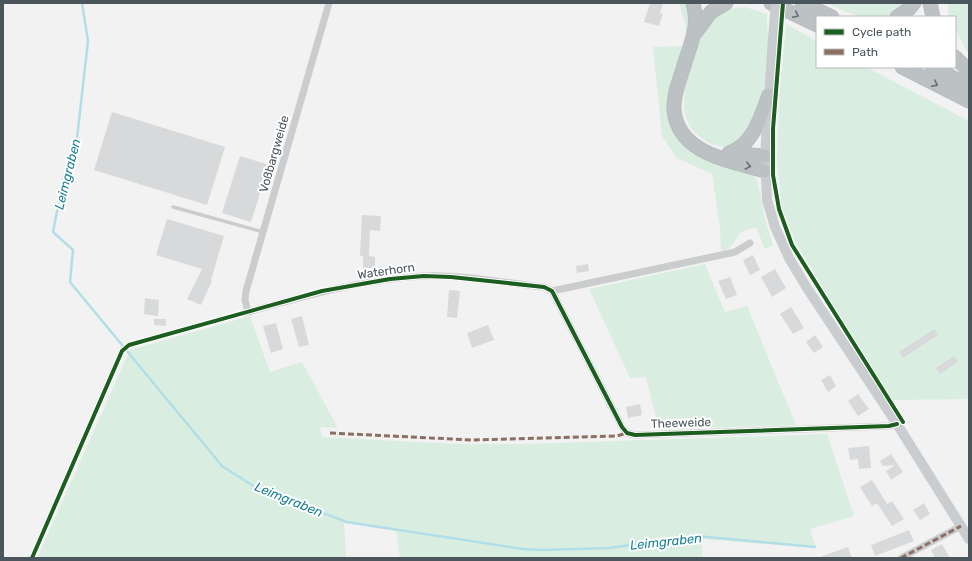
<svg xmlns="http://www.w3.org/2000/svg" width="972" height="561" font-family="Rubik,sans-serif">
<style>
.green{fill:#d9eee0}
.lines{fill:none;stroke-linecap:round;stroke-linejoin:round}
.stream{stroke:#b3dee7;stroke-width:2.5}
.building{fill:#d8d9da}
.highway-casing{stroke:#b8bcc0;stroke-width:15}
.lane{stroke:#cacccd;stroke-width:3.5}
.street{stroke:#cacccd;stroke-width:7}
.secondary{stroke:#cacdcf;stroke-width:10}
.highway{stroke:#bcc1c4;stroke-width:13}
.secondary-bridge{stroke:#cacdcf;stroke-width:10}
.quiet{stroke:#8d6e63;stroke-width:3;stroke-dasharray:6 3;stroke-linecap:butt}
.cycleway-casing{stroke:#fff;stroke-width:6}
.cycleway{stroke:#1b5e20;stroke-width:4}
.oneway{stroke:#677076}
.labels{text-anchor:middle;stroke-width:4;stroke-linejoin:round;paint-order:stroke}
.street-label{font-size:12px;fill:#4b555c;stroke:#fff}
.water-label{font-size:13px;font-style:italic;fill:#1c8195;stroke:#fff}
</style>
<rect width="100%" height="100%" fill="#f2f2f2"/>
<g class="green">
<polygon points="679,3 689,3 691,26 675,130 687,148 702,157 748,172 754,176 758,182 765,219 773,245 765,249 756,227 741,232 730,248 721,251 720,228 712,174 677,158 662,136 653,47 684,46 686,27"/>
<path d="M828,3H910C881,27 858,19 828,3Z"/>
<polygon points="948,3 969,3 969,55 955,29 955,17 948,16"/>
<path d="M745,7L767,14C767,28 769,43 768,57C767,77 758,129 741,142C732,148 718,148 709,143C670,122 685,82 697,49C706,22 715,9 745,7Z"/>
<polygon points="786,24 817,41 817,67 866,67 969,121 969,399 891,400 796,243 782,209 777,160 779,104"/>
<polygon points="705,264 725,312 747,306 796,425 659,429 646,377 630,378 589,289"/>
<polygon points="250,316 270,372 302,362 338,428 320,427 322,437 458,444 525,444 827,434 854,516 810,529 816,548 701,539 703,558 400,558 396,531 344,523 346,558 37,558 130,350"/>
</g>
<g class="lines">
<polyline class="stream" points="82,3 88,41 77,138 64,175 53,232 73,250 70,282 222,466 255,487 347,522 523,549 542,550 609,548 696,536 815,547"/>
</g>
<g class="building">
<polygon points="650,3 663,3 660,13 663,14 659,26 644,22"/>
<polygon points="112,112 225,147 207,205 94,170"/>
<polygon points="240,156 269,165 251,222 222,213"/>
<polygon points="362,215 381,216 380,231 370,230 369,256 375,257 375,268 363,268 363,256 360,256"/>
<polygon points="167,219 224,236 211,280 212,281 201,305 187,299 202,269 156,255"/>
<polygon points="753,255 760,270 750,275 743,260"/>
<polygon points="588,264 589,271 577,273 576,266"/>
<polygon points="775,269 786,288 772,297 761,277"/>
<polygon points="730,277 737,295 726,299 718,281"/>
<polygon points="449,290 460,291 457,318 447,317"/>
<polygon points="145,298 159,300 158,316 144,314"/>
<polygon points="791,307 804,328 793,334 780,314"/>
<polygon points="302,316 309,345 299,347 291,319"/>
<polygon points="154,319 166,319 166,326 154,325"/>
<polygon points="276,323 283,349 271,353 263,326"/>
<polygon points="488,325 494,340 472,348 467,333"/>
<polygon points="934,329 938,335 903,358 899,352"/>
<polygon points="815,335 823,347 814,353 806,342"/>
<polygon points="954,356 958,362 940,374 936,368"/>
<polygon points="830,375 836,386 828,392 821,380"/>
<polygon points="858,394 869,409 858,416 848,401"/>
<polygon points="640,404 642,415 628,418 626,407"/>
<polygon points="869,446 871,468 859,469 858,459 850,460 848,448"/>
<polygon points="891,454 903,472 891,480 886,471 895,465 883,466 880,461"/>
<polygon points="872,480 887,504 892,501 904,519 892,526 877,503 872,506 860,487"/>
<polygon points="924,503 930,514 920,520 913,510"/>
<polygon points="909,530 914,541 875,556 871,545"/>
<polygon points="942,544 950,558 935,558 931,550"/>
<polygon points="848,547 852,558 820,558 820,557"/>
</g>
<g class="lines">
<g class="highway-casing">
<g id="highway">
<path d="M693,3C699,25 693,38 686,59C682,74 673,93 674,109C677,154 731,161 765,171"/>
<polyline points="771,3 817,25"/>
<polyline points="802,3 832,17"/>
<polyline points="930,3 933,17"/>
<polyline points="897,17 909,9 914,3"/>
<polyline points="696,32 711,12 726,3"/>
<polyline points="955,57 969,71"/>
<polyline points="902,67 969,101"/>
<polyline points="932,67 969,86"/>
<path d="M729,153C754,144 760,118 769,95"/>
<polyline points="730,153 765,156"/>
</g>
</g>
<polyline class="lane" points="173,207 263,232"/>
<g class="street">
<path d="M329,3L246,291L245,300L248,312C306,296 363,279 423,276C459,274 507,283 544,287L552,291L735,252L750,243"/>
<polyline points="552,291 622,427 627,433 635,435 889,426 897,424"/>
<polyline points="901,558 961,526"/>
</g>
<polyline class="secondary" points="773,38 765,156 767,200 775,227 789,258 807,288 897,424 969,539"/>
<use href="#highway" class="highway"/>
<polyline class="secondary-bridge" points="773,38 776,3"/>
<g class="quiet">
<polyline points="330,433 472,440 617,436 627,433"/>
<polyline points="901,558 961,526"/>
</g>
<g class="cycleway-casing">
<g id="cycleway">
<polyline points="783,3 773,129 773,175 779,209 792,245 903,422"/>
<polyline points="32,558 122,351 129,345 322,291 390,279 424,276 451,277 544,287 552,291 622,427 627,433 635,435 889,426 897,424"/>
</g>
</g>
<use href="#cycleway" class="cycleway"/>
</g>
<defs><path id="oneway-chevron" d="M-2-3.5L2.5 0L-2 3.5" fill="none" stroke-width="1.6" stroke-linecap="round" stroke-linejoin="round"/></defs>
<g class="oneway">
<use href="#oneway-chevron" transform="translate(796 15) rotate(25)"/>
<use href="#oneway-chevron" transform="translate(935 84) rotate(27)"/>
<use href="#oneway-chevron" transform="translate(748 166) rotate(13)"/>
</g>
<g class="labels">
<g class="street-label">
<text transform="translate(274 154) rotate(-74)" y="4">Voßbargweide</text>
<text transform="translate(386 271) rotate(-8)" y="4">Waterhorn</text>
<text transform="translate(681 423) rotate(-2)" y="4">Theeweide</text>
</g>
<g class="water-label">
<text transform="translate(67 174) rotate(-76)" y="5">Leimgraben</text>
<text transform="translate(289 499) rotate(22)" y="5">Leimgraben</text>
<text transform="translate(666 541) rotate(-6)" y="5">Leimgraben</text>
</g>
</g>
<rect width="972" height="561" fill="none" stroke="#4b555c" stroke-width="8"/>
<rect x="816" y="16" width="140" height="52" fill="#ffffff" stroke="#b7bbbe"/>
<rect x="824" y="29" width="20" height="6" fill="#1b5e20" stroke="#b7bbbe"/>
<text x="852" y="36" font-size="12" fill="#4b555c">Cycle path</text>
<rect x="824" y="49" width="20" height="6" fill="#8d6e63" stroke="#b7bbbe"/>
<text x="852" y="56" font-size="12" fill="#4b555c">Path</text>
</svg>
